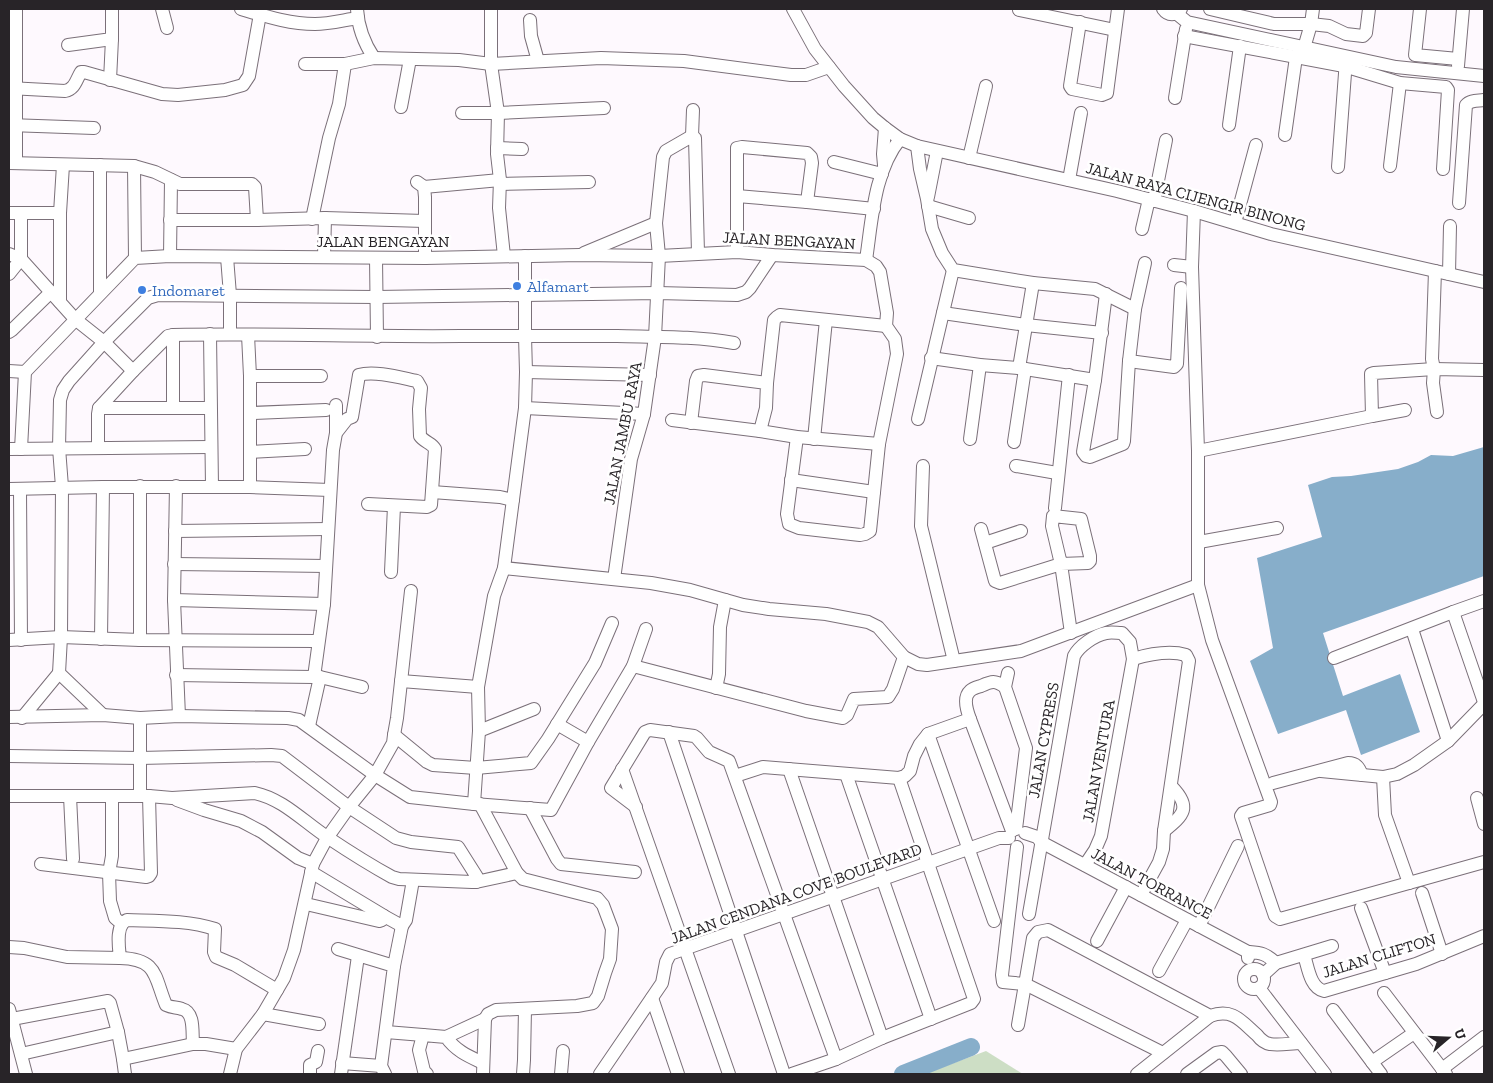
<svg xmlns="http://www.w3.org/2000/svg" width="1493" height="1083" font-family="'Zilla Slab',serif">
<style>
.green{fill:#cddec5}
.water{fill:#87aeca}
.lines{fill:none;stroke-linecap:round;stroke-linejoin:round}
.river{stroke:#87aeca;stroke-width:18}
.minor-casing{stroke:#7b7079;stroke-width:14}
.minor{stroke:#fff;stroke-width:12}
.shop-dot{fill:#3f7fe0;stroke:#fff;stroke-width:2}
.labels{text-anchor:middle;stroke-width:5;stroke-linejoin:round;paint-order:stroke}
.street-label{font-size:16px;fill:#282428;stroke:#fff}
.shop-label{font-size:16px;fill:#366cbe;stroke:#fff;text-anchor:start}
</style>
<rect width="100%" height="100%" fill="#fef9fe"/>
<polygon class="green" points="986,1051 1023,1074 924,1074"/>
<polygon class="water" points="1484,447 1484,576 1323,633 1343,696 1400,674 1420,732 1361,755 1346,710 1278,734 1250,661 1273,648 1257,558 1322,537 1308,485 1332,477 1351,476 1398,469 1418,462 1431,455 1453,456"/>
<g class="lines">
<polyline class="river" points="903,1074 971,1047"/>
<g class="minor-casing">
<g id="minor">
<polyline points="162,9 167,28"/>
<path d="M241,9C265,16 290,24 315,24C329,24 344,20 358,18"/>
<path d="M357,9C358,27 364,43 374,58"/>
<polyline points="491,9 491,64 498,113 497,154 500,180 499,208 504,256"/>
<polyline points="793,9 815,49 844,86 873,118 885,128 900,139 917,146 1117,191 1194,211 1271,234 1484,282"/>
<path d="M1163,9C1168,16 1176,16 1181,9"/>
<polyline points="1210,9 1274,24 1311,24 1329,26 1346,34 1363,36 1366,33 1369,9"/>
<polyline points="1420,9 1415,55 1458,59"/>
<polyline points="1019,10 1115,30"/>
<polyline points="1176,13 1187,22 1396,67 1484,76"/>
<polyline points="530,20 531,36 538,61"/>
<polyline points="1080,22 1070,86 1072,89 1102,95 1107,93 1118,9"/>
<polyline points="1184,36 1344,66 1400,83 1446,87 1448,90 1443,169"/>
<polyline points="68,45 112,39 112,9"/>
<polyline points="1304,48 1311,24 1313,9"/>
<polyline points="305,64 345,64 374,58 459,60 491,64 601,58 684,61 791,75 806,75 829,67"/>
<polyline points="1458,66 1463,9"/>
<polyline points="110,80 112,39"/>
<path d="M9,88L65,91C75,89 76,80 81,72H84L162,94L178,95L225,90L243,85L249,76L260,14"/>
<polyline points="1175,98 1186,29"/>
<polyline points="401,107 410,59"/>
<polyline points="462,113 498,113 604,108"/>
<polyline points="9,125 94,128"/>
<polyline points="1229,125 1240,46"/>
<polyline points="1285,135 1296,57"/>
<polyline points="692,136 693,110"/>
<polyline points="917,146 920,169 927,199 932,229 942,253 953,270 1033,283 1095,289 1135,309"/>
<polyline points="497,148 522,149"/>
<polyline points="969,158 986,86"/>
<polyline points="834,162 882,174"/>
<polyline points="9,163 134,166 155,172 180,184 252,184 255,187 257,220"/>
<polyline points="16,163 16,9"/>
<polyline points="100,165 100,293"/>
<polyline points="884,165 883,154 885,128"/>
<polyline points="134,166 135,258"/>
<polyline points="1390,166 1400,83"/>
<polyline points="1338,167 1346,60"/>
<polyline points="1069,180 1081,113"/>
<polyline points="417,182 424,187 425,197 425,258"/>
<polyline points="500,184 589,182"/>
<polyline points="424,187 500,180"/>
<polyline points="737,196 807,202 874,209"/>
<polyline points="928,197 937,151"/>
<polyline points="1154,201 1166,140"/>
<path d="M1459,203L1466,105C1470,100 1478,101 1484,100"/>
<polyline points="928,206 969,218"/>
<polyline points="1194,211 1192,267 1198,451 1198,585 1212,640 1271,802 1270,805 1243,813 1241,816 1275,916 1280,919 1484,862"/>
<polyline points="9,213 60,213"/>
<polyline points="325,218 424,221"/>
<polyline points="312,219 329,138 339,104 345,64"/>
<polyline points="170,220 257,220 325,218 324,257"/>
<polyline points="1235,223 1256,145"/>
<polyline points="1142,229 1149,199"/>
<polyline points="737,252 737,148 742,147 807,153 811,157 812,163 807,202"/>
<polyline points="584,253 656,223"/>
<path d="M9,254L21,259L75,319L104,342L133,371L168,336L173,335C269,333 365,337 461,336C513,336 565,336 617,336C656,337 695,336 734,343"/>
<polyline points="170,256 171,180"/>
<polyline points="227,257 230,295 230,334"/>
<polyline points="376,258 377,337"/>
<path d="M866,260C872,220 874,171 900,139"/>
<polyline points="1174,265 1192,267"/>
<polyline points="1435,271 1432,359 1434,369 1433,383 1437,412"/>
<polyline points="9,274 21,259 21,213"/>
<polyline points="1449,274 1450,226"/>
<polyline points="1106,294 1095,380 1083,452 1086,456 1090,457 1123,444 1124,441 1129,361 1135,309 1145,263"/>
<polyline points="60,302 60,213 63,165"/>
<polyline points="943,313 1026,325 1102,333"/>
<polyline points="9,332 12,330 51,292"/>
<polyline points="210,334 212,487"/>
<polyline points="248,335 250,376 250,487"/>
<polyline points="931,358 980,365 1019,368 1095,380"/>
<polyline points="1129,361 1174,367 1177,364 1181,288"/>
<polyline points="1019,368 1033,283"/>
<polyline points="9,371 25,372"/>
<polyline points="526,372 650,375"/>
<polyline points="250,376 321,376"/>
<polyline points="767,383 774,320 777,317 780,315 886,326"/>
<polyline points="336,405 336,433"/>
<polyline points="99,408 210,408"/>
<polyline points="173,408 173,335"/>
<polyline points="525,408 644,414"/>
<polyline points="1405,410 1372,416 1371,374 1374,373 1434,369 1484,370"/>
<polyline points="251,413 326,410"/>
<polyline points="918,419 953,270"/>
<polyline points="672,420 760,431 797,437 879,444"/>
<polyline points="691,423 696,381 698,376 704,375 767,383 766,408 760,431"/>
<polyline points="814,439 826,320"/>
<polyline points="970,439 980,365"/>
<polyline points="1014,442 1025,369"/>
<polyline points="98,448 98,414 99,408 133,371"/>
<polyline points="9,449 210,447"/>
<polyline points="21,449 25,372 135,258 170,256 425,258 580,255 659,256 737,252 772,255 866,260 876,266 880,272 887,313 886,326 895,339 897,354 879,444 870,531 865,534 860,535 799,528 789,524 787,514 797,437"/>
<polyline points="1198,451 1372,416"/>
<polyline points="251,452 305,449"/>
<polyline points="923,466 921,526 954,661"/>
<polyline points="1016,466 1057,473"/>
<polyline points="791,480 874,492"/>
<polyline points="140,486 140,640"/>
<polyline points="176,486 174,600 179,716"/>
<polyline points="9,489 103,487 250,487 330,490"/>
<polyline points="20,490 21,640"/>
<polyline points="432,492 500,497 513,500"/>
<polyline points="1055,508 1069,375"/>
<polyline points="981,529 995,581 1000,583 1061,564 1088,563 1090,561 1090,556 1081,519 1053,516 1052,526 1061,564 1071,633"/>
<polyline points="175,531 328,529"/>
<polyline points="1199,542 1277,528"/>
<polyline points="985,543 1021,531"/>
<polyline points="174,564 326,566"/>
<polyline points="504,568 651,583 690,590 743,605 769,609 826,614 868,622 878,627 904,657 918,664 927,665 1021,651 1198,585"/>
<polyline points="391,572 394,506"/>
<polyline points="614,579 631,459 644,414 655,337 659,256 656,223 663,157 666,151 692,136 695,138 698,253"/>
<polyline points="174,600 324,604"/>
<polyline points="1453,612 1484,702"/>
<polyline points="1412,629 1448,741"/>
<polyline points="101,639 103,487"/>
<polyline points="9,640 61,637 140,640 318,641"/>
<polyline points="1334,658 1453,612 1484,601"/>
<path d="M1133,659C1150,654 1169,650 1186,655L1189,661L1164,831L1163,849L1159,862L1141,895"/>
<polyline points="633,666 806,711 843,718 847,715 854,699 888,697 893,689 904,657"/>
<polyline points="1008,673 1005,687 1026,748 1016,829"/>
<polyline points="176,675 314,677"/>
<polyline points="320,677 362,687"/>
<polyline points="401,681 478,687"/>
<polyline points="716,688 719,674 720,627 725,600"/>
<polyline points="103,715 59,673 61,637 62,487 59,448 60,400 63,390 69,381 104,342 148,298 158,295 376,297 658,293 737,295 746,292 750,288 772,255"/>
<polyline points="9,717 103,715 140,718 179,716 288,718 299,720 375,775 410,797 474,804 551,810 588,742 633,666 646,629"/>
<polyline points="22,718 59,673"/>
<polyline points="140,718 140,796"/>
<polyline points="970,719 1012,831"/>
<polyline points="557,724 588,742"/>
<path d="M309,726L320,677H314L324,604L333,450L336,433L347,419L352,417L359,375C374,370 402,378 417,381L421,388L419,409L420,436C424,442 432,443 435,449L431,505L427,507L368,504"/>
<polyline points="479,731 534,709"/>
<polyline points="669,732 784,1074"/>
<polyline points="928,734 994,921"/>
<polyline points="394,735 397,718 411,591"/>
<path d="M9,756L140,758L271,755L282,756L349,807L396,838L411,842L458,847L477,877L476,882H472L399,879L392,877C370,865 348,851 327,837C304,822 283,799 255,793L172,798L149,796H9"/>
<polyline points="622,769 729,1074"/>
<polyline points="789,769 882,1038"/>
<polyline points="1321,771 1383,777 1397,774 1414,765 1448,741 1484,704"/>
<polyline points="846,774 931,1019"/>
<polyline points="735,776 763,767 899,778"/>
<polyline points="1383,777 1385,815 1409,883"/>
<path d="M899,778L905,776L910,771L914,756L920,744L928,734L970,719C967,711 963,697 970,691C973,688 978,687 981,686C992,681 995,680 1005,687"/>
<path d="M1273,783L1348,763C1356,763 1359,767 1362,775"/>
<polyline points="70,796 73,859"/>
<polyline points="112,796 112,856 109,873 110,901 115,918 122,924"/>
<polyline points="1477,798 1484,824"/>
<polyline points="177,800 204,810 241,821 262,832 298,858 313,864"/>
<polyline points="474,804 479,731 478,687 494,596 504,568 525,408 526,372 525,336 525,256"/>
<polyline points="480,804 517,873 523,879 597,898 603,905 612,929 610,959 605,973 598,996 593,1003 577,1006 496,1010 488,1014 485,1019 483,1074"/>
<polyline points="636,807 611,788 645,732 650,730 694,736 697,738 709,752 729,761 836,1059"/>
<polyline points="530,808 557,859 561,864 635,872"/>
<path d="M1164,831C1184,815 1192,807 1171,786"/>
<polyline points="1025,833 1037,837 1041,842 1248,952"/>
<polyline points="1017,847 1002,975 1003,982 1025,984 1163,1053"/>
<polyline points="41,864 146,877 149,876 151,873 149,796"/>
<polyline points="311,872 384,916 402,926 406,920 413,880"/>
<polyline points="476,882 517,873"/>
<polyline points="1422,893 1442,954"/>
<polyline points="306,904 379,921 382,920 384,916"/>
<polyline points="1361,908 1385,973"/>
<path d="M1029,914L1074,656C1079,646 1095,635 1106,633C1111,632 1117,633 1122,633L1130,642L1133,659L1101,836L1095,850L1085,865"/>
<polyline points="1199,926 1238,846"/>
<polyline points="1097,941 1126,887"/>
<path d="M9,947L24,948L67,957L120,958C119,948 115,925 127,920C156,921 188,920 215,929L214,952L216,957L235,965L277,990"/>
<polyline points="338,949 394,966 381,1066 385,1074"/>
<path d="M1304,955C1308,967 1310,988 1324,991L1416,964L1484,936"/>
<path d="M120,958C158,959 154,976 166,1005C172,1008 176,1007 182,1009C195,1012 192,1033 193,1044"/>
<path d="M1248,958V952C1261,953 1265,953 1276,963"/>
<polyline points="394,966 402,926"/>
<circle cx="1254" cy="979" r="10"/>
<polyline points="1159,971 1187,920"/>
<polyline points="1263,975 1276,963 1332,946"/>
<polyline points="1259,988 1325,1074"/>
<polyline points="1384,993 1446,1074"/>
<polyline points="652,998 678,1074"/>
<polyline points="9,1009 26,1074"/>
<polyline points="1333,1010 1381,1074"/>
<polyline points="263,1014 319,1024"/>
<polyline points="12,1019 108,1001 110,1003 118,1032 123,1059 193,1044 206,1044 236,1049"/>
<path d="M1018,1025L1033,938L1038,932L1048,930L1210,1016C1233,1008 1241,1021 1257,1035C1260,1039 1264,1043 1270,1044C1279,1046 1291,1043 1301,1043"/>
<polyline points="386,1032 423,1035"/>
<polyline points="446,1037 485,1019"/>
<polyline points="21,1054 118,1032"/>
<polyline points="123,1059 125,1074"/>
<polyline points="1372,1062 1414,1033"/>
<polyline points="342,1063 381,1066"/>
<polyline points="1442,1069 1484,1037"/>
<polyline points="230,1074 236,1049 263,1014 284,978 294,950 313,864 327,838 349,807 375,775 393,743 394,735 427,762 433,765 476,768 531,763 548,739 595,663 612,623"/>
<polyline points="310,1074 310,1065 316,1062 318,1051"/>
<polyline points="341,1074 358,956"/>
<path d="M427,1074L424,1071L419,1050L423,1035L446,1037C456,1051 468,1056 483,1063"/>
<polyline points="523,1074 524,1060 525,1009"/>
<polyline points="561,1074 563,1051"/>
<polyline points="600,1074 662,983 666,962 670,954 999,838 1009,838"/>
<polyline points="792,1074 836,1059 882,1038 971,1003 974,999 899,778"/>
<polyline points="1137,1074 1210,1016"/>
<polyline points="1187,1074 1216,1053 1222,1052 1226,1056 1241,1074"/>
</g>
</g>
<use href="#minor" class="minor"/>
</g>
<g class="shop-dot">
<circle cx="517" cy="286" r="5"/>
<circle cx="142" cy="290" r="5"/>
</g>
<g class="labels">
<g class="street-label">
<text transform="translate(1196 196) rotate(15)" y="6">JALAN RAYA CIJENGIR BINONG</text>
<text transform="translate(789 240) rotate(3)" y="6">JALAN BENGAYAN</text>
<text x="383" y="247">JALAN BENGAYAN</text>
<text transform="translate(622 433) rotate(-79)" y="6">JALAN JAMBU RAYA</text>
<text transform="translate(1043 740) rotate(-80)" y="6">JALAN CYPRESS</text>
<text transform="translate(1098 761) rotate(-80)" y="6">JALAN VENTURA</text>
<text transform="translate(1152 883) rotate(28)" y="6">JALAN TORRANCE</text>
<text transform="translate(796 893) rotate(-20)" y="6">JALAN CENDANA COVE BOULEVARD</text>
<text transform="translate(1379 955) rotate(-17)" y="6">JALAN CLIFTON</text>
</g>
<g class="shop-label">
<text x="527" y="292">Alfamart</text>
<text x="152" y="296">Indomaret</text>
</g>
</g>
<rect width="1493" height="1083" fill="none" stroke="#282428" stroke-width="20"/>
<g transform="translate(1448 1038) rotate(71)" stroke="#ffffff" stroke-width="4" paint-order="stroke">
<path d="M0-4L9 19L0 12L-9 19Z" fill="#282428"/>
<text y="-8" font-size="14" font-weight="bold" text-anchor="middle" fill="#282428">U</text>
</g>
</svg>
